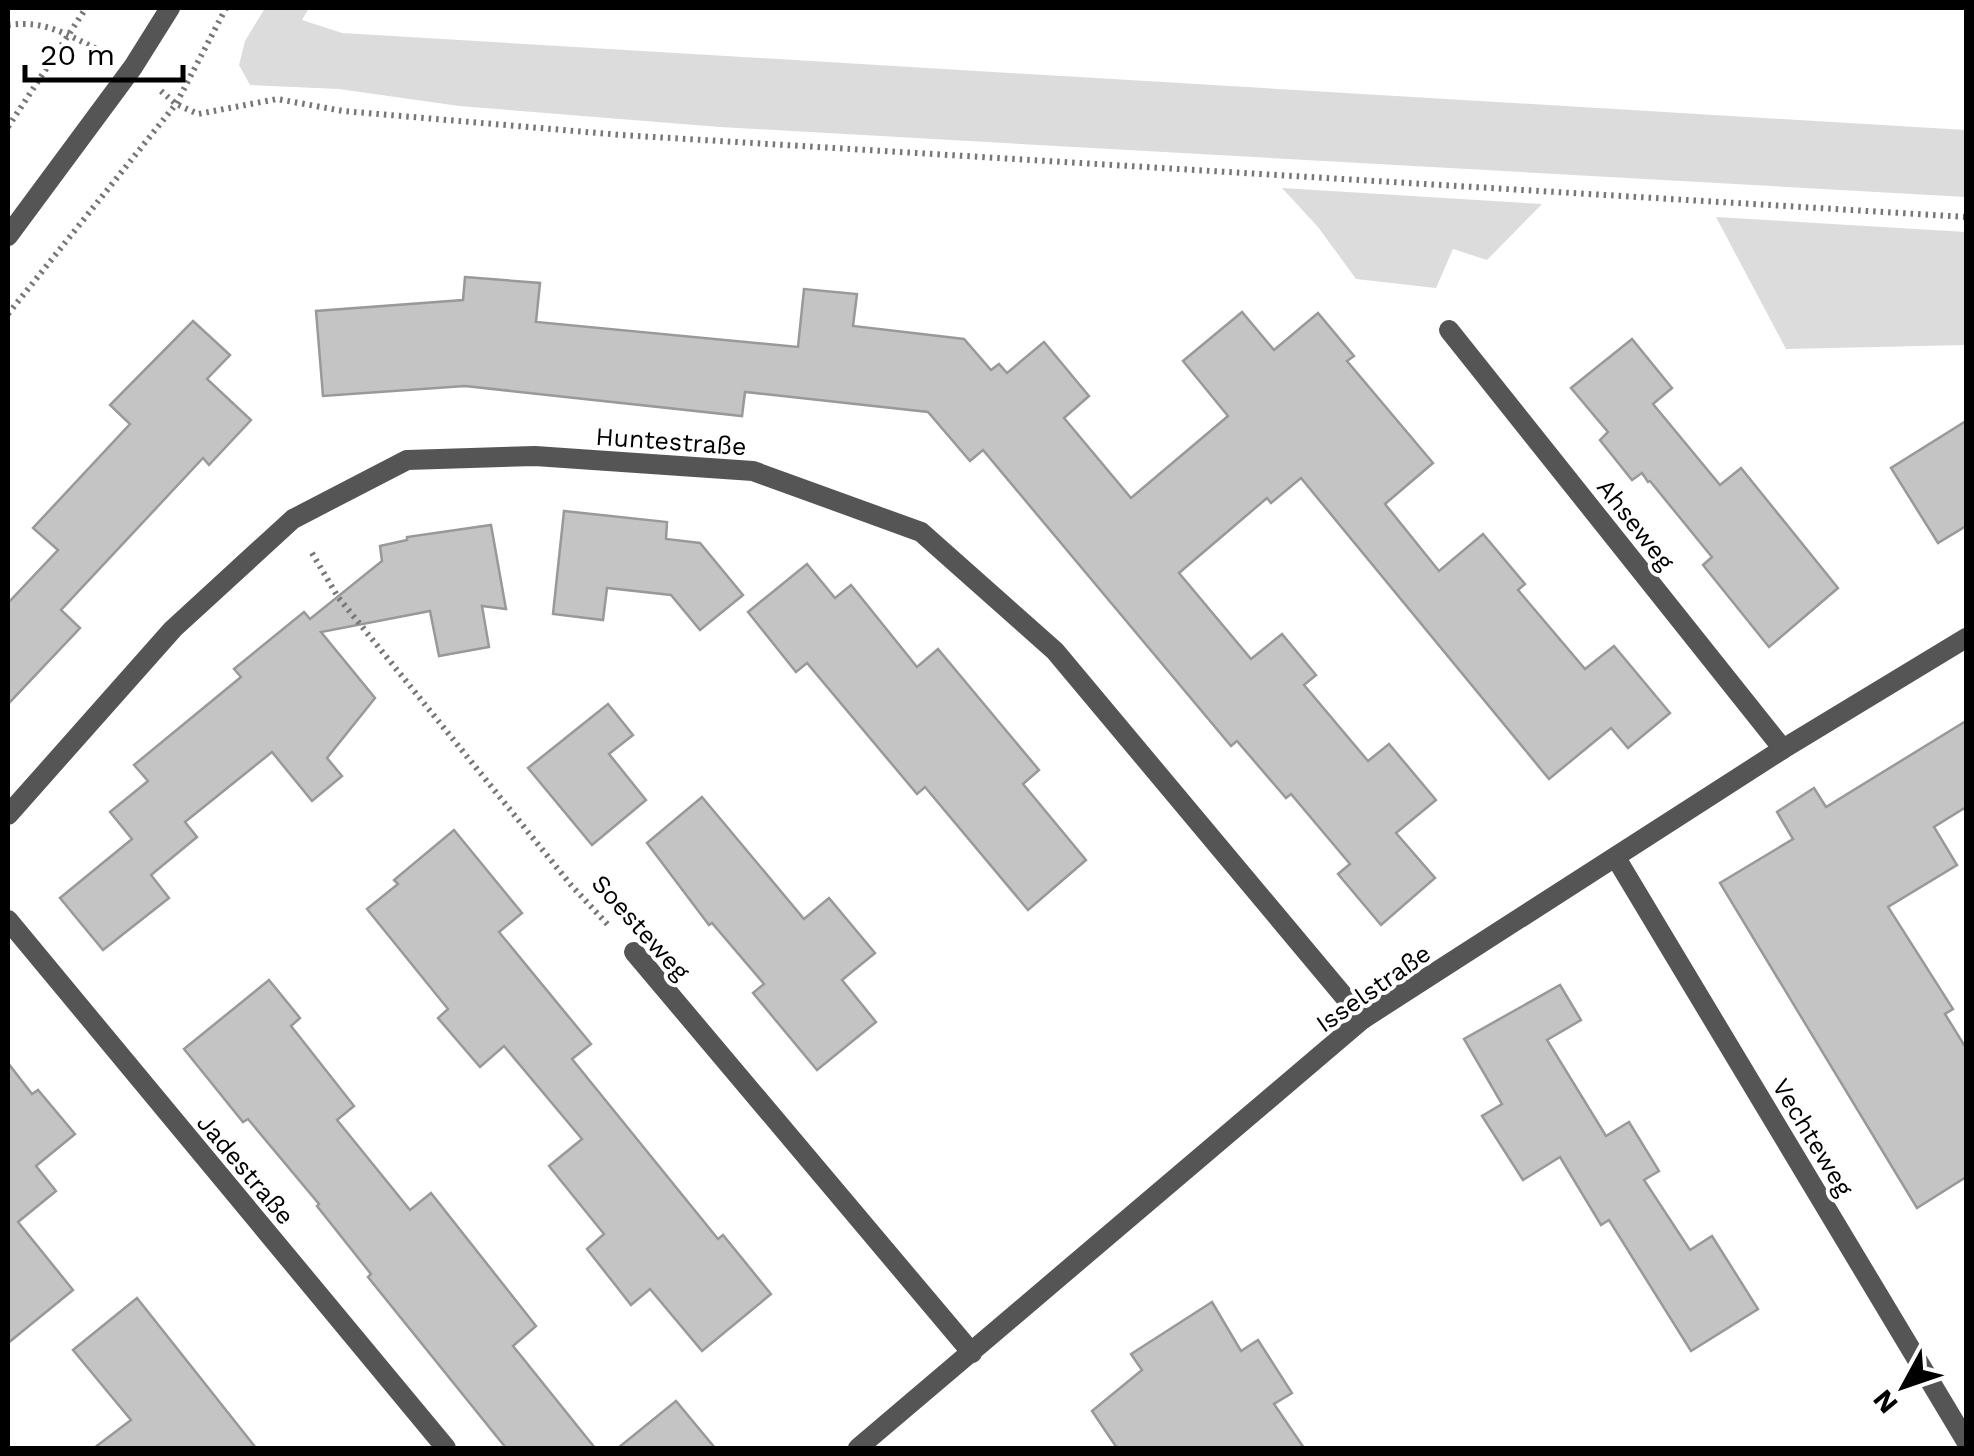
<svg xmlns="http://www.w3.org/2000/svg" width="1974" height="1456" font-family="'Work Sans',sans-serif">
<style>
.green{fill:#dcdcdc}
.building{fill:#c4c4c4;stroke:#999;stroke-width:2.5}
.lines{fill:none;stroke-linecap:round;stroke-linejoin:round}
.path{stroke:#777;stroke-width:6;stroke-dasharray:2.5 5;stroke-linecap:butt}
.street{stroke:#555;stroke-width:20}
.labels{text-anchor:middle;stroke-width:8;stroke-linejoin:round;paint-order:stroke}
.street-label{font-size:25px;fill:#000;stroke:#fff}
</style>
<rect width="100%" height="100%" fill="#fff"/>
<g class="green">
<polygon points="265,8 309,8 302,20 342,33 1966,130 1966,197 720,127 459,106 339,89 250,85 239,65 245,41"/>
<polygon points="1282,188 1542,204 1487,260 1453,249 1436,288 1356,279 1318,227"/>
<polygon points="1716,217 1966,232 1966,345 1786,349"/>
</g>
<g class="building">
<polygon points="465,277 540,283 536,322 798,347 804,289 857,294 853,326 964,339 991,370 999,364 1007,373 1044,342 1089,396 1064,418 1131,498 1228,416 1183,361 1242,312 1274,350 1318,313 1354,356 1347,361 1433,463 1385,504 1439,571 1483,534 1525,584 1518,590 1585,669 1614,646 1670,713 1628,748 1611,728 1549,779 1301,478 1271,503 1267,498 1179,573 1251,659 1282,634 1316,675 1304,685 1368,761 1389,744 1436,800 1396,833 1435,878 1381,925 1338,874 1350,864 1291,794 1286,798 1237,741 1231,746 983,450 970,461 928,412 745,392 742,416 465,386 323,396 316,311 463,300"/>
<polygon points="193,321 230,355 207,379 251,420 209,465 203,458 61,610 80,628 8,704 8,603 58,550 33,528 130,424 110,405"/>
<polygon points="1632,339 1672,388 1653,404 1720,485 1741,468 1838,588 1769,647 1703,565 1712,557 1650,481 1648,482 1642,473 1632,480 1600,440 1608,432 1571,388"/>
<polygon points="1966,421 1966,526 1938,543 1891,468"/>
<polygon points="564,511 667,522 666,539 700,543 743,595 700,630 671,595 607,588 603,620 553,614"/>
<polygon points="491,525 506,609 482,606 489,647 439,656 430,611 321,632 375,698 327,758 342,776 312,801 272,752 185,822 197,837 151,875 169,898 103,950 60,898 132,839 110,812 148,781 134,765 241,677 234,669 304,612 310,619 382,561 380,546 407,540 407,537"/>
<polygon points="807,564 835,598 851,585 917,667 938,649 1039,770 1023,784 1086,860 1028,910 925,787 917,794 807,663 796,672 748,612"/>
<polygon points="608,704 633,735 609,754 646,800 592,845 528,768"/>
<polygon points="1966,721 1966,807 1934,827 1957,865 1888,907 1953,1009 1945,1014 1966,1048 1966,1177 1917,1208 1720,883 1793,839 1777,812 1814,788 1826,807"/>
<polygon points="702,797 804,919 829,898 875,953 842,980 876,1022 817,1070 753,993 764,984 712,923 709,925 647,843"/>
<polygon points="454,830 522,913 499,932 591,1044 572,1059 718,1239 723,1235 771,1294 702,1351 650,1289 631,1305 587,1249 604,1234 549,1166 582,1139 504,1046 480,1067 438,1018 448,1009 367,909 398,884 394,880"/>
<polygon points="269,980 300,1018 291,1026 354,1106 337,1120 410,1210 431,1193 536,1326 513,1346 595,1448 506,1448 368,1277 371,1274 317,1206 319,1204 248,1119 243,1122 184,1049"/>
<polygon points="1560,985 1581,1020 1547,1040 1606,1136 1629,1122 1659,1171 1644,1180 1690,1250 1712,1236 1758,1309 1691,1351 1609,1220 1601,1225 1560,1157 1523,1180 1482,1116 1502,1104 1464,1039"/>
<polygon points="8,1063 32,1094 38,1090 75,1134 36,1166 56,1191 18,1222 73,1290 8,1343"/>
<polygon points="137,1298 256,1448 94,1448 131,1420 73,1350"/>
<polygon points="1212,1302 1241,1351 1258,1340 1292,1393 1274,1404 1304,1448 1117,1448 1092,1411 1142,1370 1131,1354"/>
<polygon points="676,1401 715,1448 618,1448"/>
</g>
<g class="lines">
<g class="path">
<path d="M8,25C47,20 67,35 101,51"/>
<polyline points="161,91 176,104 198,114 277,99 343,111 621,135 1966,217"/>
<polyline points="8,127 86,8"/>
<polyline points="8,314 176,104 226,8"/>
<polyline points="312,553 338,597 571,885 609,926"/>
</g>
<g class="street">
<polyline points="8,236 133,67 170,8"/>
<polyline points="1449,330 1783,749"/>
<polyline points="8,815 173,629 293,519 407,460 535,456 753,471 921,532 1055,651 1363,1019"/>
<polyline points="1616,858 1966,1441"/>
<polyline points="8,920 446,1448"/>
<polyline points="634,952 972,1353"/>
<polyline points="858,1448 1363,1019 1783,749 1966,638"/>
</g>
</g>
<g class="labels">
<g class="street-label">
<text transform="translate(671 441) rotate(4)" y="9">Huntestraße</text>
<text transform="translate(1636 524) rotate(52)" y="9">Ahseweg</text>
<text transform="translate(641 927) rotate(48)" y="9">Soesteweg</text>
<text transform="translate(1373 988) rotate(-35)" y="9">Isselstraße</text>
<text transform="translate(1813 1137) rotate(59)" y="9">Vechteweg</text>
<text transform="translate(246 1169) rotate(50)" y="9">Jadestraße</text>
</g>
</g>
<rect width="1974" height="1456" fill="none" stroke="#000000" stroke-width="20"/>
<g transform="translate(1904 1386) rotate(230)" stroke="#ffffff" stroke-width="8" paint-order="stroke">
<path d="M0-8L18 38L0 25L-18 38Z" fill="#000000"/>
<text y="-15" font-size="28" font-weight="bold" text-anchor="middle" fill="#000000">N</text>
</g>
<path d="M25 65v15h158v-15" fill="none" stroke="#000000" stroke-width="5"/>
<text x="40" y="65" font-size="30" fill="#000000" stroke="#ffffff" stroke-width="8" paint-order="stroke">20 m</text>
</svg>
